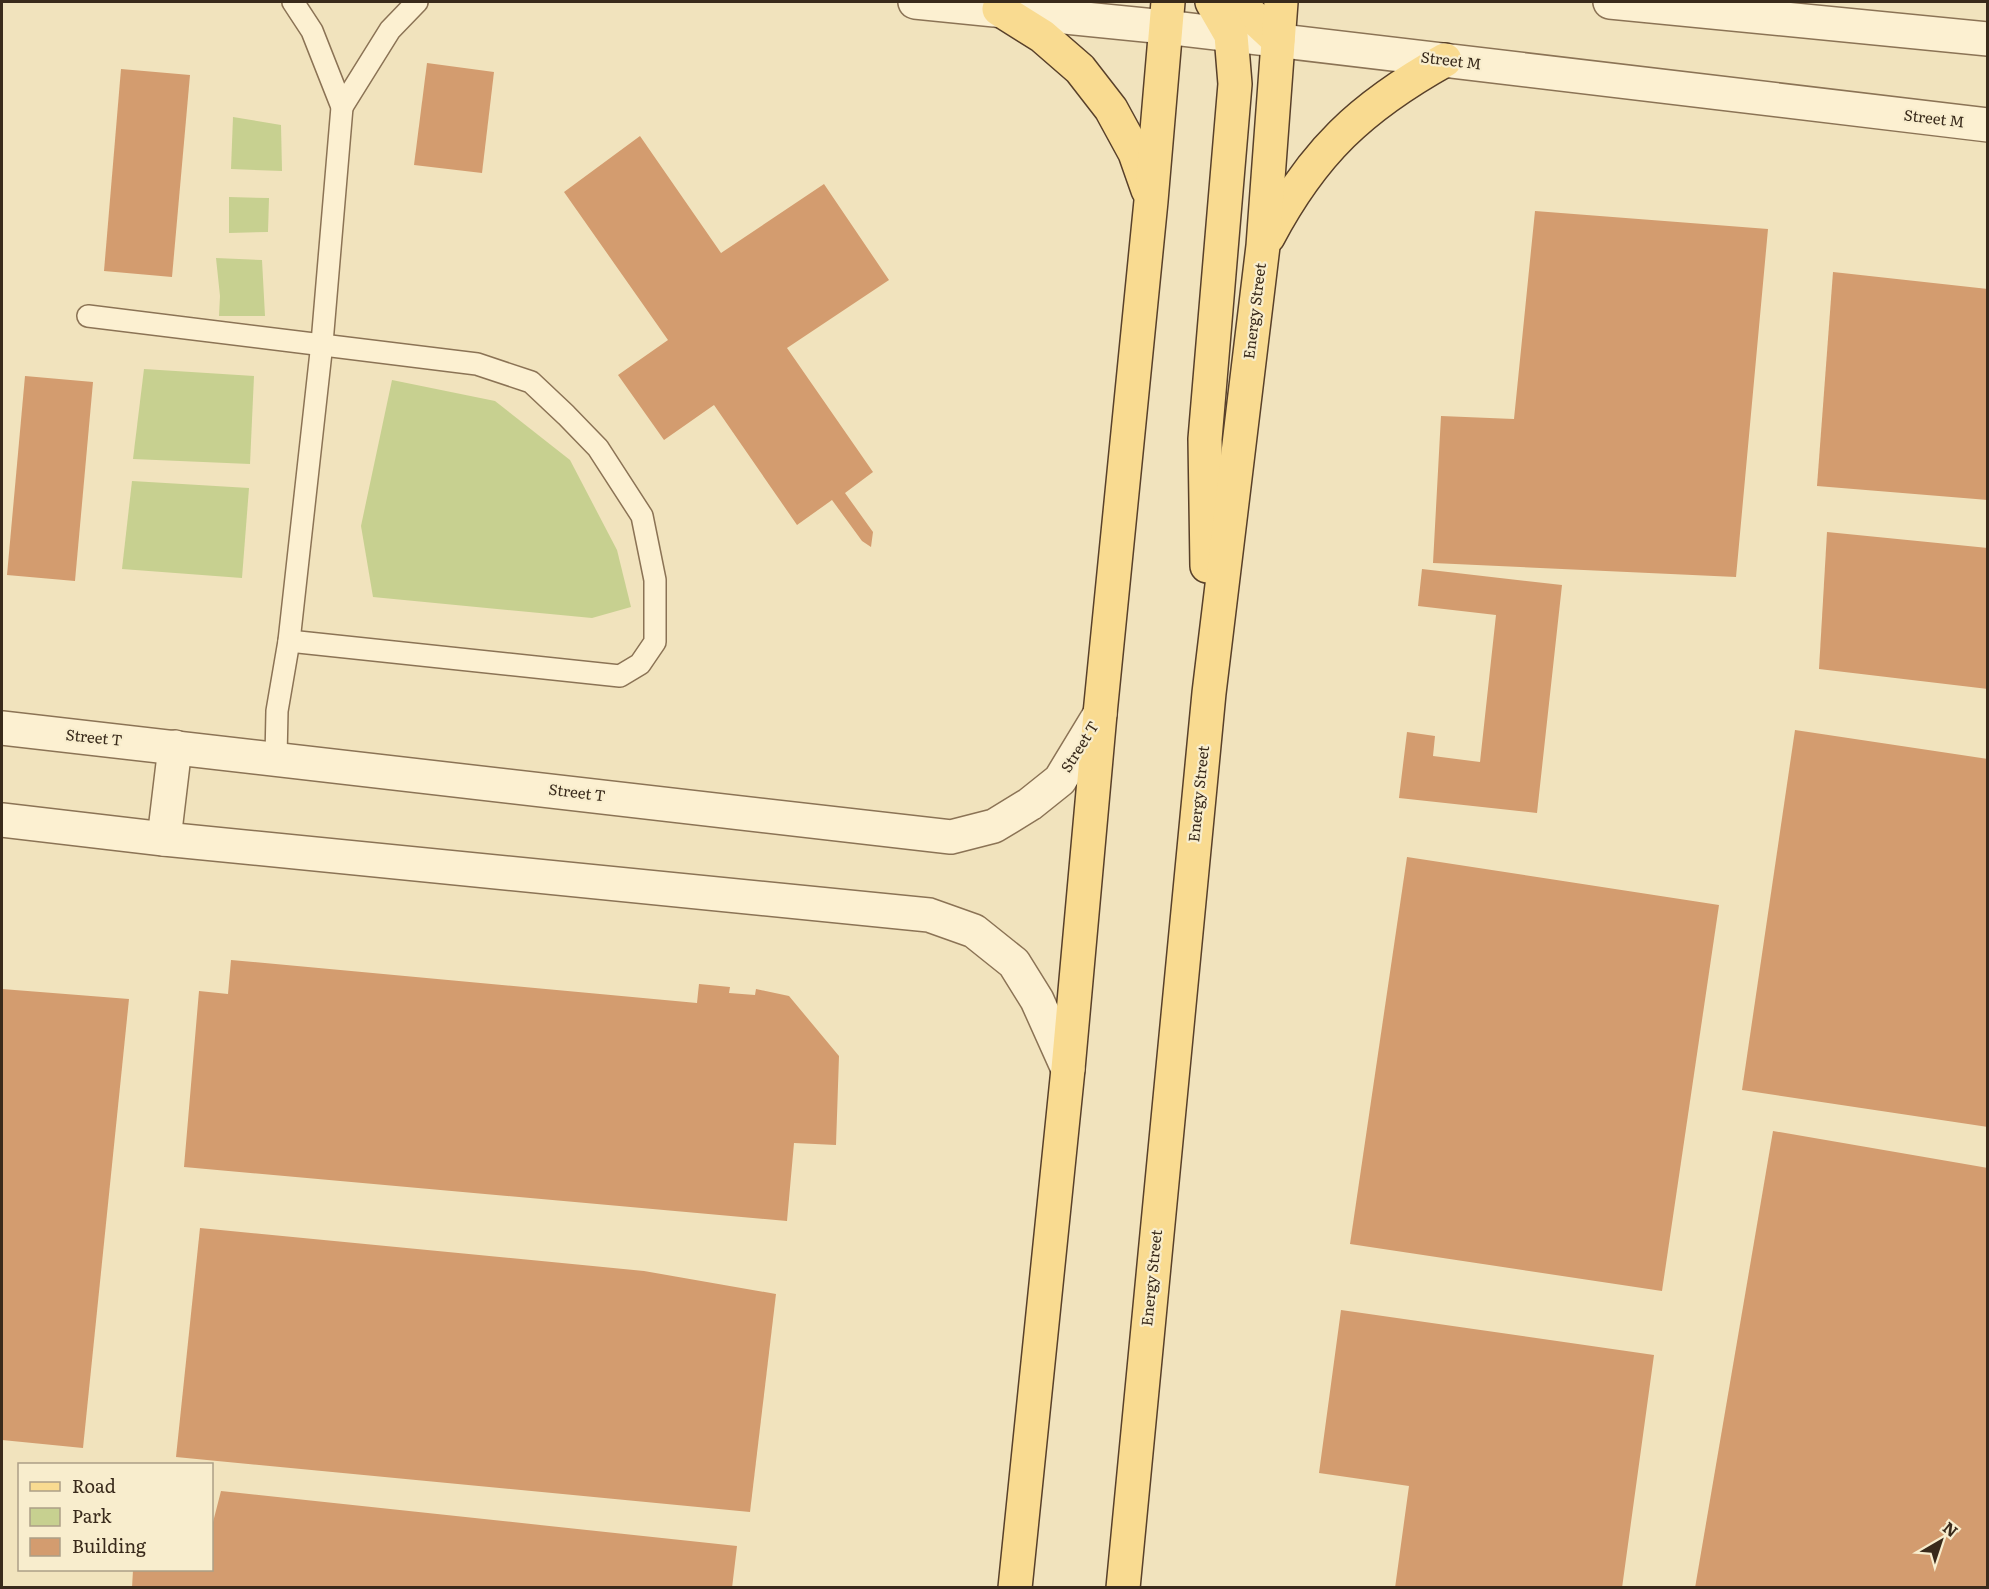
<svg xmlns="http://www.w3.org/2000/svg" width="1989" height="1589" font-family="Literata,serif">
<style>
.green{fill:#c7d090}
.building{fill:#d39c6f}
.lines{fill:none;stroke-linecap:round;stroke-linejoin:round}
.lane-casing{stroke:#8b7355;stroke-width:24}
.street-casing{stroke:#8b7355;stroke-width:36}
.primary-casing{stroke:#58402a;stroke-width:36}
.lane{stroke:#fcf0d1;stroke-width:21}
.street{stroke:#fcf0d1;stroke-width:33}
.primary{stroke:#f9db91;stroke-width:33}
.labels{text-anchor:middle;stroke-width:4.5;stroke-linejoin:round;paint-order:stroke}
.street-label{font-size:15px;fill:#392a1b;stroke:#f8edcd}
</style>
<rect width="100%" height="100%" fill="#f1e3bd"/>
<g class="green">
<polygon points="233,117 281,125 282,171 231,169"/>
<polygon points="229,197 269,198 268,232 229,233"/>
<polygon points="216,258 262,260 265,316 219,316 220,296"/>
<polygon points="144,369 254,376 250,464 133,459"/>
<polygon points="392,380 495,401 570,460 617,550 631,607 592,618 373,597 361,526"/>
<polygon points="132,481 249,488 242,578 122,569"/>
</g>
<g class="building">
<polygon points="427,63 494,72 482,173 414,165"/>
<polygon points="121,69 190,75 172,277 104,271"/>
<polygon points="640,136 721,253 824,184 889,280 787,348 873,472 845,493 873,532 871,547 862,541 832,500 797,525 714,405 664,440 618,375 668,340 564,192"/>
<polygon points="1535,211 1768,229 1736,577 1433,563 1441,416 1514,419"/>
<polygon points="1833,272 1988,289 1988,500 1817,486"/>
<polygon points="25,376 93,382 75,581 7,575"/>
<polygon points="1827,532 1988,548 1988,689 1819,669"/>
<polygon points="1422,569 1562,585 1537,813 1399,798 1407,732 1435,736 1433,756 1480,762 1496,615 1418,606"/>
<polygon points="1795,730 1988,759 1988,1127 1742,1090"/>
<polygon points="1407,857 1719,905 1662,1291 1350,1244"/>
<polygon points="231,960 697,1003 699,984 730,987 729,993 755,995 756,989 789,996 839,1056 836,1145 794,1143 787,1221 184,1167 199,991 228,994"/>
<polygon points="2,989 129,999 83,1448 2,1440"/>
<polygon points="1773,1131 1988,1168 1988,1588 1695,1588"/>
<polygon points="200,1228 644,1271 776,1294 750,1512 176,1457"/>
<polygon points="1341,1310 1654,1355 1622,1588 1395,1588 1409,1486 1319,1473"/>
<polygon points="221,1491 737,1546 732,1588 132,1588 133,1570 212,1570 212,1526"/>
</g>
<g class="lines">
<g class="lane-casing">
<g id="lane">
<polyline points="342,107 390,30 417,2"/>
<polyline points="88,316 477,364 531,382 566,415 598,448 642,516 655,580 655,642 640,664 620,676 289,641"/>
<polyline points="276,758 277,711 289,641 322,343 342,107 312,31 293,2"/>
</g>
</g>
<g class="street-casing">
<g id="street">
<polyline points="915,2 1165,27 1988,125"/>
<polyline points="1610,2 1988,39"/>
<polyline points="2,728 951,837 994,826 1030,804 1060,780 1100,714"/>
<polyline points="2,820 164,839 929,915 974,931 1014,963 1037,1000 1068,1069"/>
<polyline points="164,839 175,747"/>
</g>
</g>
<g class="primary-casing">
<g id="primary">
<polyline points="1242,2 1249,13 1278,40"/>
<polyline points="999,9 1042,36 1080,69 1111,109 1135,153 1148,190"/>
<path d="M1268,237C1313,152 1361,107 1445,60"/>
<polyline points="1207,566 1205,439 1235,84 1231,35 1212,2"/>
<polyline points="1015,1588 1068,1069 1100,714 1151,201 1168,2"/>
<polyline points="1123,1588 1209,693 1263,246 1281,2"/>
</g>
</g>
<use href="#lane" class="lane"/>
<use href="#street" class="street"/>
<use href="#primary" class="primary"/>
</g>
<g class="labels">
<g class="street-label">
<text transform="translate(1451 61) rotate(7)" y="5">Street M</text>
<text transform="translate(1934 119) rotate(7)" y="5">Street M</text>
<text transform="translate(1255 311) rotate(-83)" y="5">Energy Street</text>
<text transform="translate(94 738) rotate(6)" y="5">Street T</text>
<text transform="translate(1080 747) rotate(-58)" y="5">Street T</text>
<text transform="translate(577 793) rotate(7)" y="5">Street T</text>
<text transform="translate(1199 794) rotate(-84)" y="5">Energy Street</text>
<text transform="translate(1152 1278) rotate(-84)" y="5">Energy Street</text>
</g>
</g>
<rect width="1989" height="1589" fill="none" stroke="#392a1b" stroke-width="6"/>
<rect x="18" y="1463" width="195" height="108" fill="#f8edcd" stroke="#ac9f86" stroke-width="1.5"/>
<rect x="30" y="1482" width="30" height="9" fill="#f9db91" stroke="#ac9f86" stroke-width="1.5"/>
<text x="72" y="1493" font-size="18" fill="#392a1b">Road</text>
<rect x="30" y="1508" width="30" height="18" fill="#c7d090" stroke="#ac9f86" stroke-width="1.5"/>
<text x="72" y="1523" font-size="18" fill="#392a1b">Park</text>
<rect x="30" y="1538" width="30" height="18" fill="#d39c6f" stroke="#ac9f86" stroke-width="1.5"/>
<text x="72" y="1553" font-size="18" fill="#392a1b">Building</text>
<g transform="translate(1941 1541) rotate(39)" stroke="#f8edcd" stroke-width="4.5" paint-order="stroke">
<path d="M0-4.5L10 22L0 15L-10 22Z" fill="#392a1b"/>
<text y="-9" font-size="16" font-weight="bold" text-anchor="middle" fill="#392a1b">N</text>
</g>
</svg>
